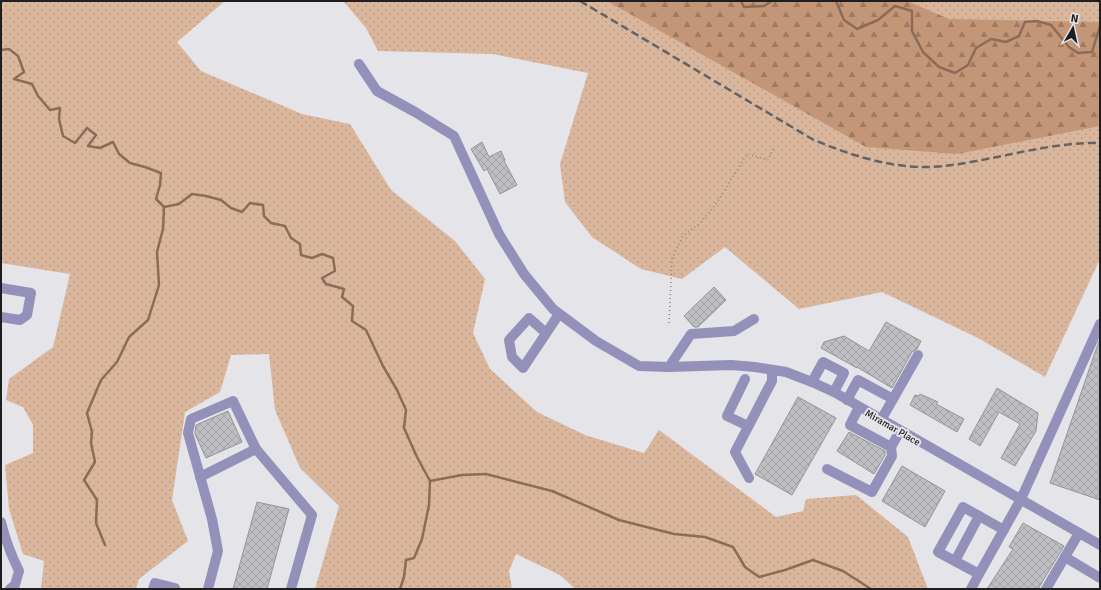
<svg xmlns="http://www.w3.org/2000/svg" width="1101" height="590" font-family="Signika,sans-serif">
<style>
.grass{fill:url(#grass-dots)}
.forest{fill:url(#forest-firs)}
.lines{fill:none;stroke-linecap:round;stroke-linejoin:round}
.stream{stroke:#8c6c58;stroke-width:2.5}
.building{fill:url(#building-cross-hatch);stroke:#939398}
.path{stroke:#838386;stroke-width:1.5;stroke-dasharray:1 3;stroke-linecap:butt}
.minor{stroke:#9391b9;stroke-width:10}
.rail{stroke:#636366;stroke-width:2.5;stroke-dasharray:8 4;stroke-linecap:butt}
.labels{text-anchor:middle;stroke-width:4;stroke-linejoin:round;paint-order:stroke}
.street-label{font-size:10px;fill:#1e1e20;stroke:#e4e4e9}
</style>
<defs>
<pattern id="grass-dots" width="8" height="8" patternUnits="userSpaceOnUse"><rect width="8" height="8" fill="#dab69d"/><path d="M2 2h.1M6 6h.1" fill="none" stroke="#bb9c87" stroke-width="1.8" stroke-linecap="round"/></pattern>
<pattern id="forest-firs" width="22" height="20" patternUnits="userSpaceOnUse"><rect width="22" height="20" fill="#c39677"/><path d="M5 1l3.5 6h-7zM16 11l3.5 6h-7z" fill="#9e7a61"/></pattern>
<pattern id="building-cross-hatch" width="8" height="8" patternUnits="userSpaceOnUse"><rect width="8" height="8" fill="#bebec3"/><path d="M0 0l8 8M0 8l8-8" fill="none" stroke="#a3a3a7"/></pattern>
</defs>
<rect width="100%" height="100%" fill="#e4e4e9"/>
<g class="grass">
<polygon points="1,1 225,1 177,42 201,71 302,114 350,124 391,190 455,241 485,279 473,333 490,369 537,412 585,435 644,453 659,430 776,517 803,511 806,499 856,495 908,537 928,589 575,589 560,575 516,554 509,571 512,589 315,589 339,506 300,468 275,410 269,354 231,355 220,392 185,412 172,500 188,541 139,579 136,589 41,589 44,561 23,554 9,509 5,465 33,453 33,425 23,407 6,400 9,379 53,347 70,274 1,263"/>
<polygon points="343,1 1100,1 1100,259 1045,377 978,338 882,292 799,309 725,247 682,279 641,269 592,237 565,202 560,164 588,73 493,54 378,51 366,28"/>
</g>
<polygon class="forest" points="607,1 907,1 949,19 1100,22 1100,126 957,154 866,147"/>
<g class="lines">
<g class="stream">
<polyline points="741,1 744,7 764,6 772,1"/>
<polyline points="836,1 844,20 857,29 878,20 895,6 912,11 912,31 923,52 939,67 955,73 968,65 976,48 991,39 1006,42 1019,36 1025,22 1037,21 1051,25 1069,47 1078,53 1092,52 1100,26"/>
<polyline points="1,50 9,49 18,56 24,72 14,79 32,84 38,96 50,110 60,108 59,119 63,136 75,143 87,128 96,135 88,146 100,148 113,142 119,154 130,163 145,167 161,173 160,185 156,199 164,207 179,204 192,194 206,196 221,200 231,208 242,212 250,203 263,205 264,216 271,223 285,226 291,238 300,244 301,255 312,258 322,254 333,258 335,271 322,278 326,284 344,289 342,297 353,306 352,321 366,330 383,366 397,390 406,410 404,428 417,457 430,481 429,505 422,539 414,558 406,560 404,577 400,589"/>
<polyline points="430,481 462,475 486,474 552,491 619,520 674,534 705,537 733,547 745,567 759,577 785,570 813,560 843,571 871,589"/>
<polyline points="105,545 96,523 97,500 84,480 95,462 91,443 92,432 87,413 101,380 117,362 129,337 148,320 159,285 157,252 163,229 164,207"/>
</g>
</g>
<g class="building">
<polygon points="482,142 489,157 501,151 505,160 504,161 517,185 500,194 487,169 484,171 471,149"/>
<polygon points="714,287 726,300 698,327 694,327 684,316"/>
<polygon points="886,322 921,341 917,349 912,352 892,388 857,367 857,368 821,348 824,342 844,336 869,351"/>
<polygon points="1099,341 1100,341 1100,500 1050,483"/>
<polygon points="997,388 1038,413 1036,431 1015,466 1001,458 1020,424 999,412 980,446 969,439"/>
<polygon points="920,394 938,402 936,404 964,419 957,432 910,405 915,395 919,396"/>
<polygon points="798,397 836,418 792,495 755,474"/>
<polygon points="228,411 242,442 206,458 195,434 196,425"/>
<polygon points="849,432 885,451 885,455 874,474 837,451"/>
<polygon points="902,466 945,491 925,527 882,501"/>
<polygon points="257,502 289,509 267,589 233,589"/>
<polygon points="1023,523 1064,546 1038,589 987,589 1013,549 1009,547"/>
</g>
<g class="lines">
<polyline class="path" points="669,323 672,259 682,237 701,222 716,204 747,154 768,160 774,147"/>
<g class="minor">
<polyline points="359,64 377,91 415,112 454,136 499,234 524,274 553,309 596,341 639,366 669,367 731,365 755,367 786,372 812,382 834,392 1100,545"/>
<polyline points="1,288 31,293 27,315 20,320 1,317"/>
<polyline points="546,333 529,318 509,340 512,357 523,368 559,314"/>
<polyline points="669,367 691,334 734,331 754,319"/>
<polyline points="745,379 727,416 748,426"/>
<polyline points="812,382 823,362 844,373 834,392"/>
<polyline points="893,399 918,355"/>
<polyline points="847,400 858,380 893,399 881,420"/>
<polyline points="859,407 850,425 891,447 900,431"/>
<polyline points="827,469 872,492 892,456 891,447"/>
<polyline points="200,477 256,449"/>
<polyline points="749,478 735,452 772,381 772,370"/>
<path d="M1,522C5,539 11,555 19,571L15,585L10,589"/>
<polyline points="1004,530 963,507 938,552 979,574 1021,499 1100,324"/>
<polyline points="1065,557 1100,578"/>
<polyline points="955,561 979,516"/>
<polyline points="153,589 155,583 175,588 175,589"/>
<polyline points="208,589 218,551 212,519 188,433 191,419 233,401 256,449 312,515 291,589"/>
<polyline points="971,589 979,574"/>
<polyline points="1046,589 1079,533"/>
</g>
<path class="rail" d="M580,1L812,139C854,157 899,171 944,166C997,160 1047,142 1100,143"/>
</g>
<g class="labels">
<g class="street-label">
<text transform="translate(893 427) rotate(30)" y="4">Miramar Place</text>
</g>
</g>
<rect width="1101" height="590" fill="none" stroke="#1e1e20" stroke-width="4"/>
<g transform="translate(1073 28) rotate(9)" stroke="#e4e4e9" stroke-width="3" paint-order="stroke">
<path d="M0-3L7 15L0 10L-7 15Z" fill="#1e1e20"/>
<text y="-6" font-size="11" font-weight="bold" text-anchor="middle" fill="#1e1e20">N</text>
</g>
</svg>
